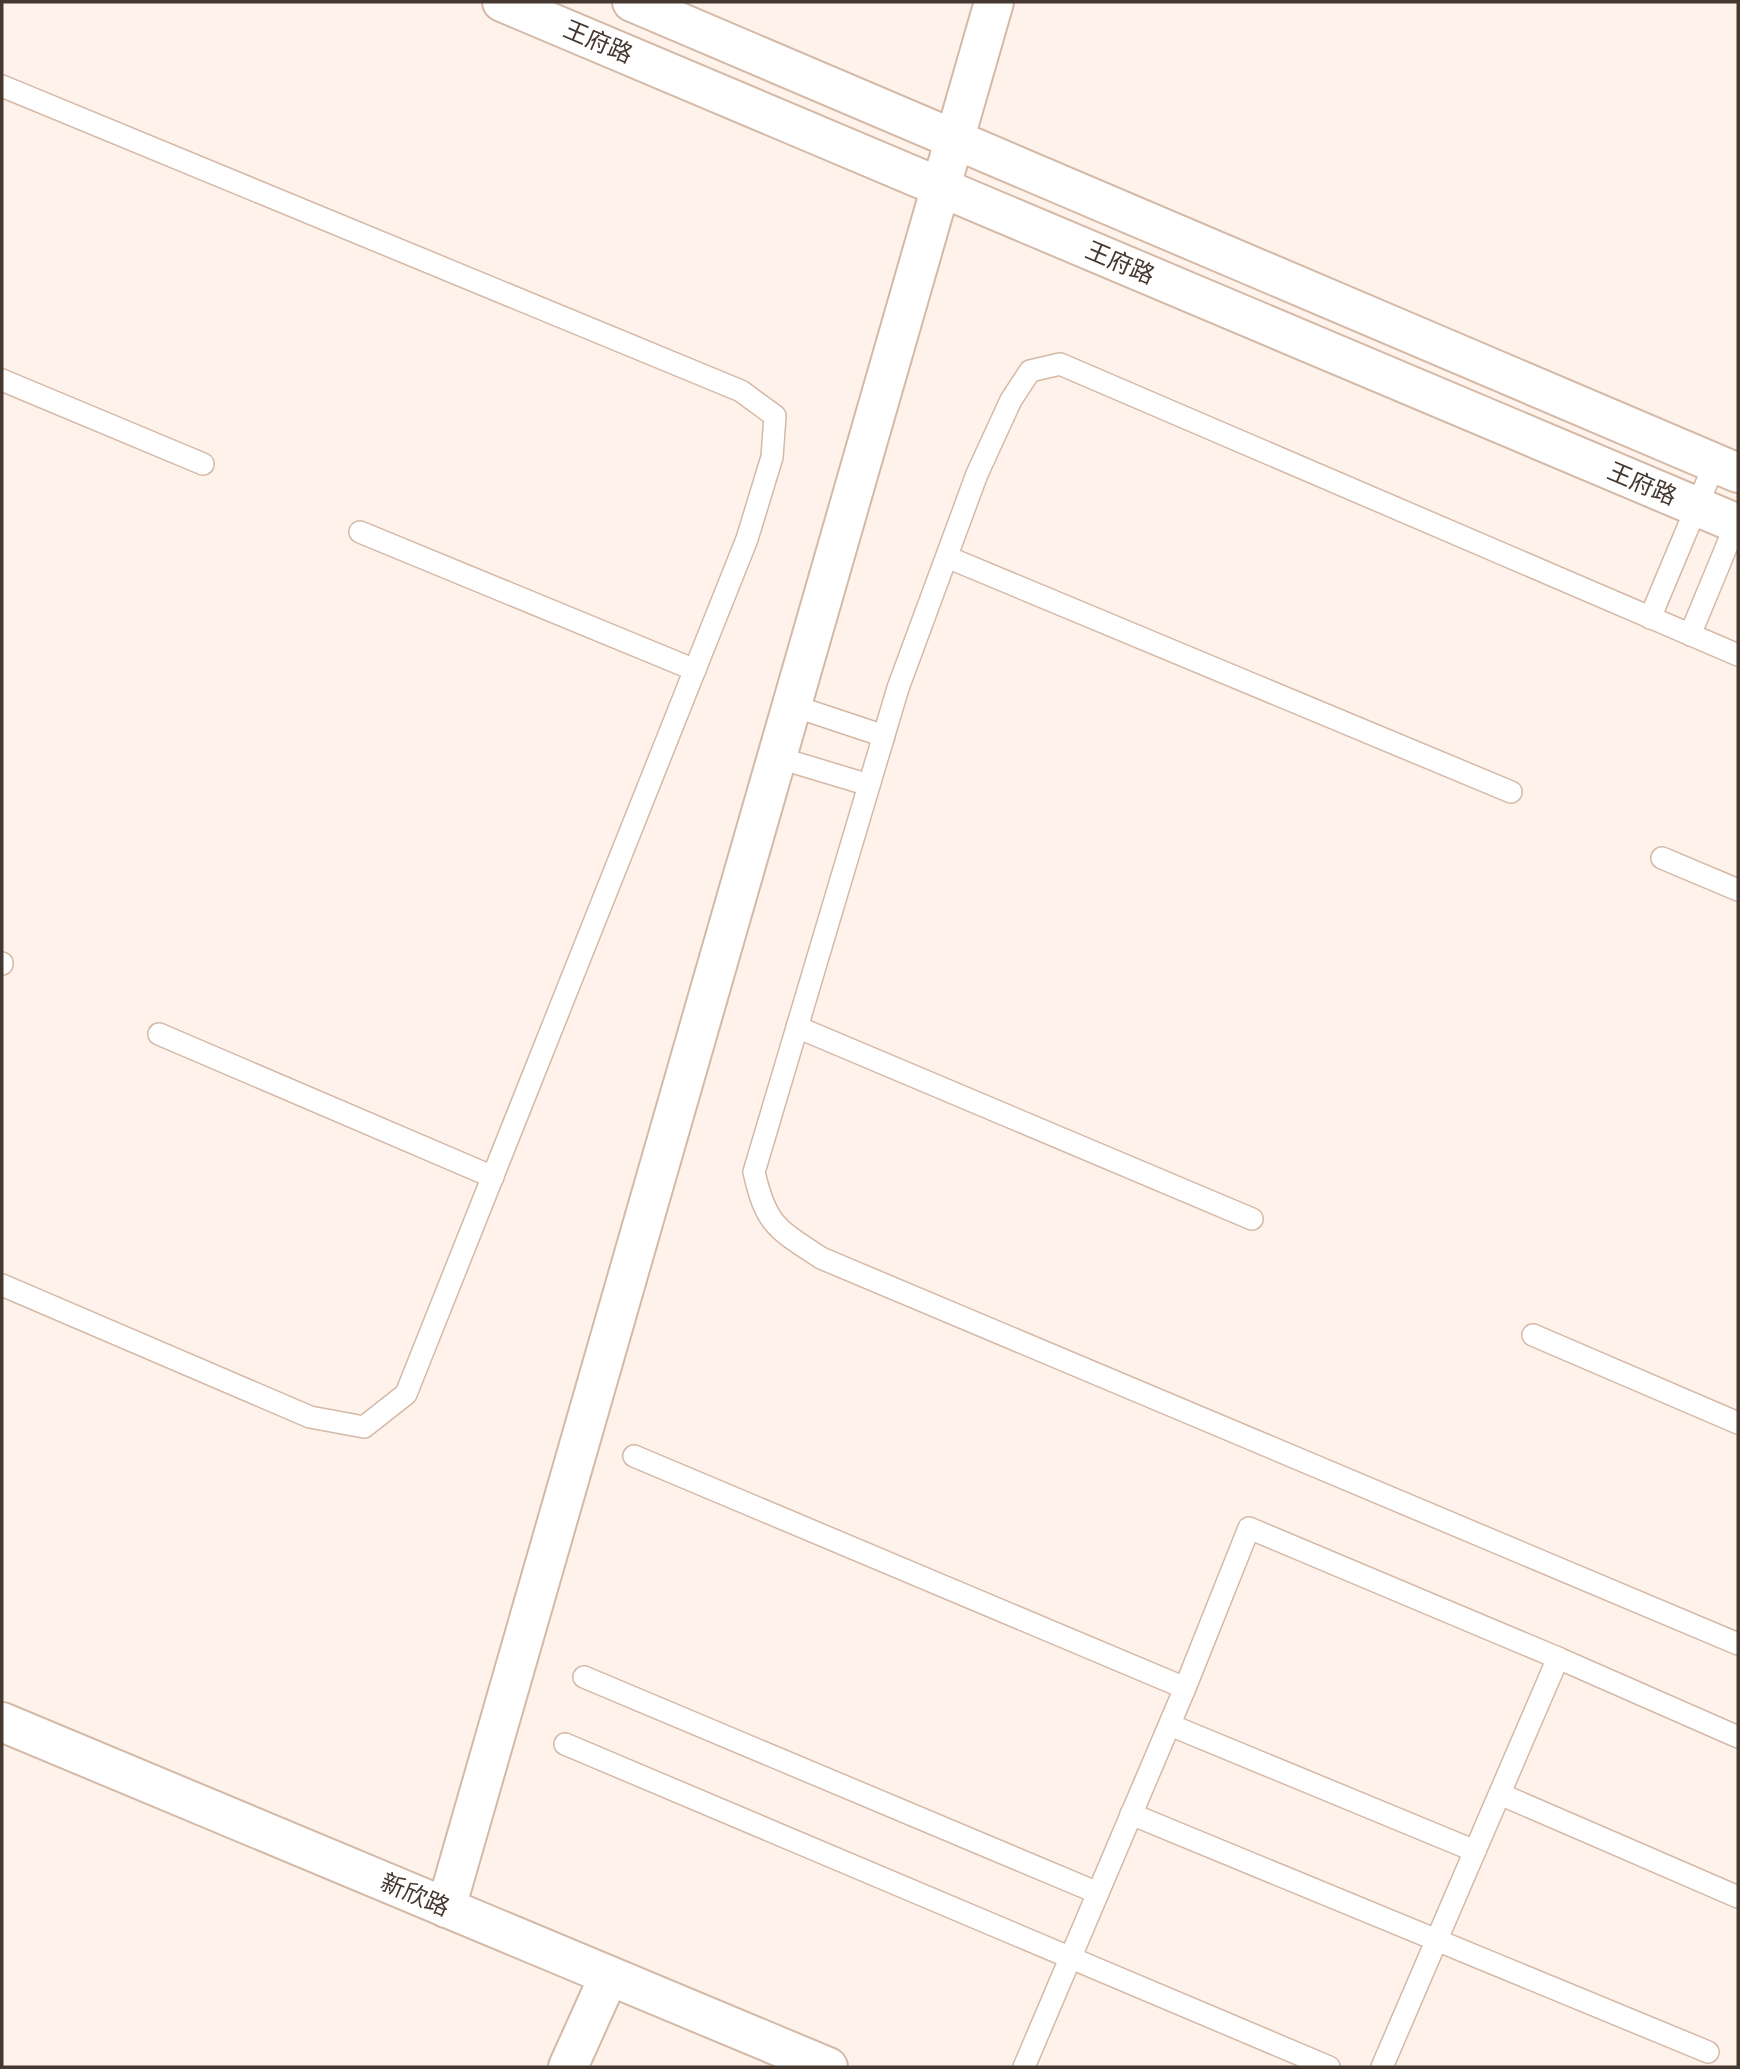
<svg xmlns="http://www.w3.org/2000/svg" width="1740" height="2069" font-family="Karla,'Noto Sans SC',sans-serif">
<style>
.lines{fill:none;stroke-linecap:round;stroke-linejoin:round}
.lane-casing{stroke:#d5b9a7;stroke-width:24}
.street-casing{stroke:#d5b9a7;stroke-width:42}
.secondary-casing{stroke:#d5b9a7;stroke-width:42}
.lane{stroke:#fff;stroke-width:21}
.street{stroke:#fff;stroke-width:38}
.secondary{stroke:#fff;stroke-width:38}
.labels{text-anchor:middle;stroke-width:5;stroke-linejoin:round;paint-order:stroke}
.street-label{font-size:24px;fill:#443831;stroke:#fff}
</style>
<rect width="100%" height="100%" fill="#fef2eb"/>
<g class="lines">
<g class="lane-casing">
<g id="lane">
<polyline points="2,86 741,391 775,416 772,457 747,539 406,1394 364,1427 310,1417 2,1285"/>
<polyline points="2,380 203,464"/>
<polyline points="360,532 695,670"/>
<polyline points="947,557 1511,792"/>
<polyline points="1650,618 1715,463"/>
<polyline points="1690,635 1738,519"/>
<path d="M1738,655L1060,364L1030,371L1011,400L977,474L898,688L754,1172C766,1225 777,1229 821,1258L1738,1644"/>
<polyline points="791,705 884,736"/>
<polyline points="776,757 869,785"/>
<polyline points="1662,858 1738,890"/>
<polyline points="2,963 2,964"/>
<polyline points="797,1027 1252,1219"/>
<polyline points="159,1034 493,1177"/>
<polyline points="1533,1335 1738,1423"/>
<polyline points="634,1456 1185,1688"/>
<polyline points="584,1677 1098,1893"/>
<polyline points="1170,1725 1475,1851"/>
<polyline points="565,1744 1329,2067"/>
<polyline points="1500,1794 1738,1897"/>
<polyline points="1131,1814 1708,2052"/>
<polyline points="1024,2067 1185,1688 1249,1528 1558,1658"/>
<polyline points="1382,2067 1558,1658 1738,1737"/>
</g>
</g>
<g class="street-casing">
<g id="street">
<polyline points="446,1908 994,2"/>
<polyline points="568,2067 609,1976"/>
</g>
</g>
<g class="secondary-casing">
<g id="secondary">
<polyline points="502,2 1738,524"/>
<polyline points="632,2 1738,473"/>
<polyline points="2,1722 828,2067"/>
</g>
</g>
<use href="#lane" class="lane"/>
<use href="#street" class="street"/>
<use href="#secondary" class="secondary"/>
</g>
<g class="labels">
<g class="street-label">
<text transform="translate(598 42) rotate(23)" y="8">王府路</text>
<text transform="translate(1120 263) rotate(23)" y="8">王府路</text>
<text transform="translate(1642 484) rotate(23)" y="8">王府路</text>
<text transform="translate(415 1895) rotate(23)" y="8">新欣路</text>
</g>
</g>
<rect width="1740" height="2069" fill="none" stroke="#443831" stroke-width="7"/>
</svg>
